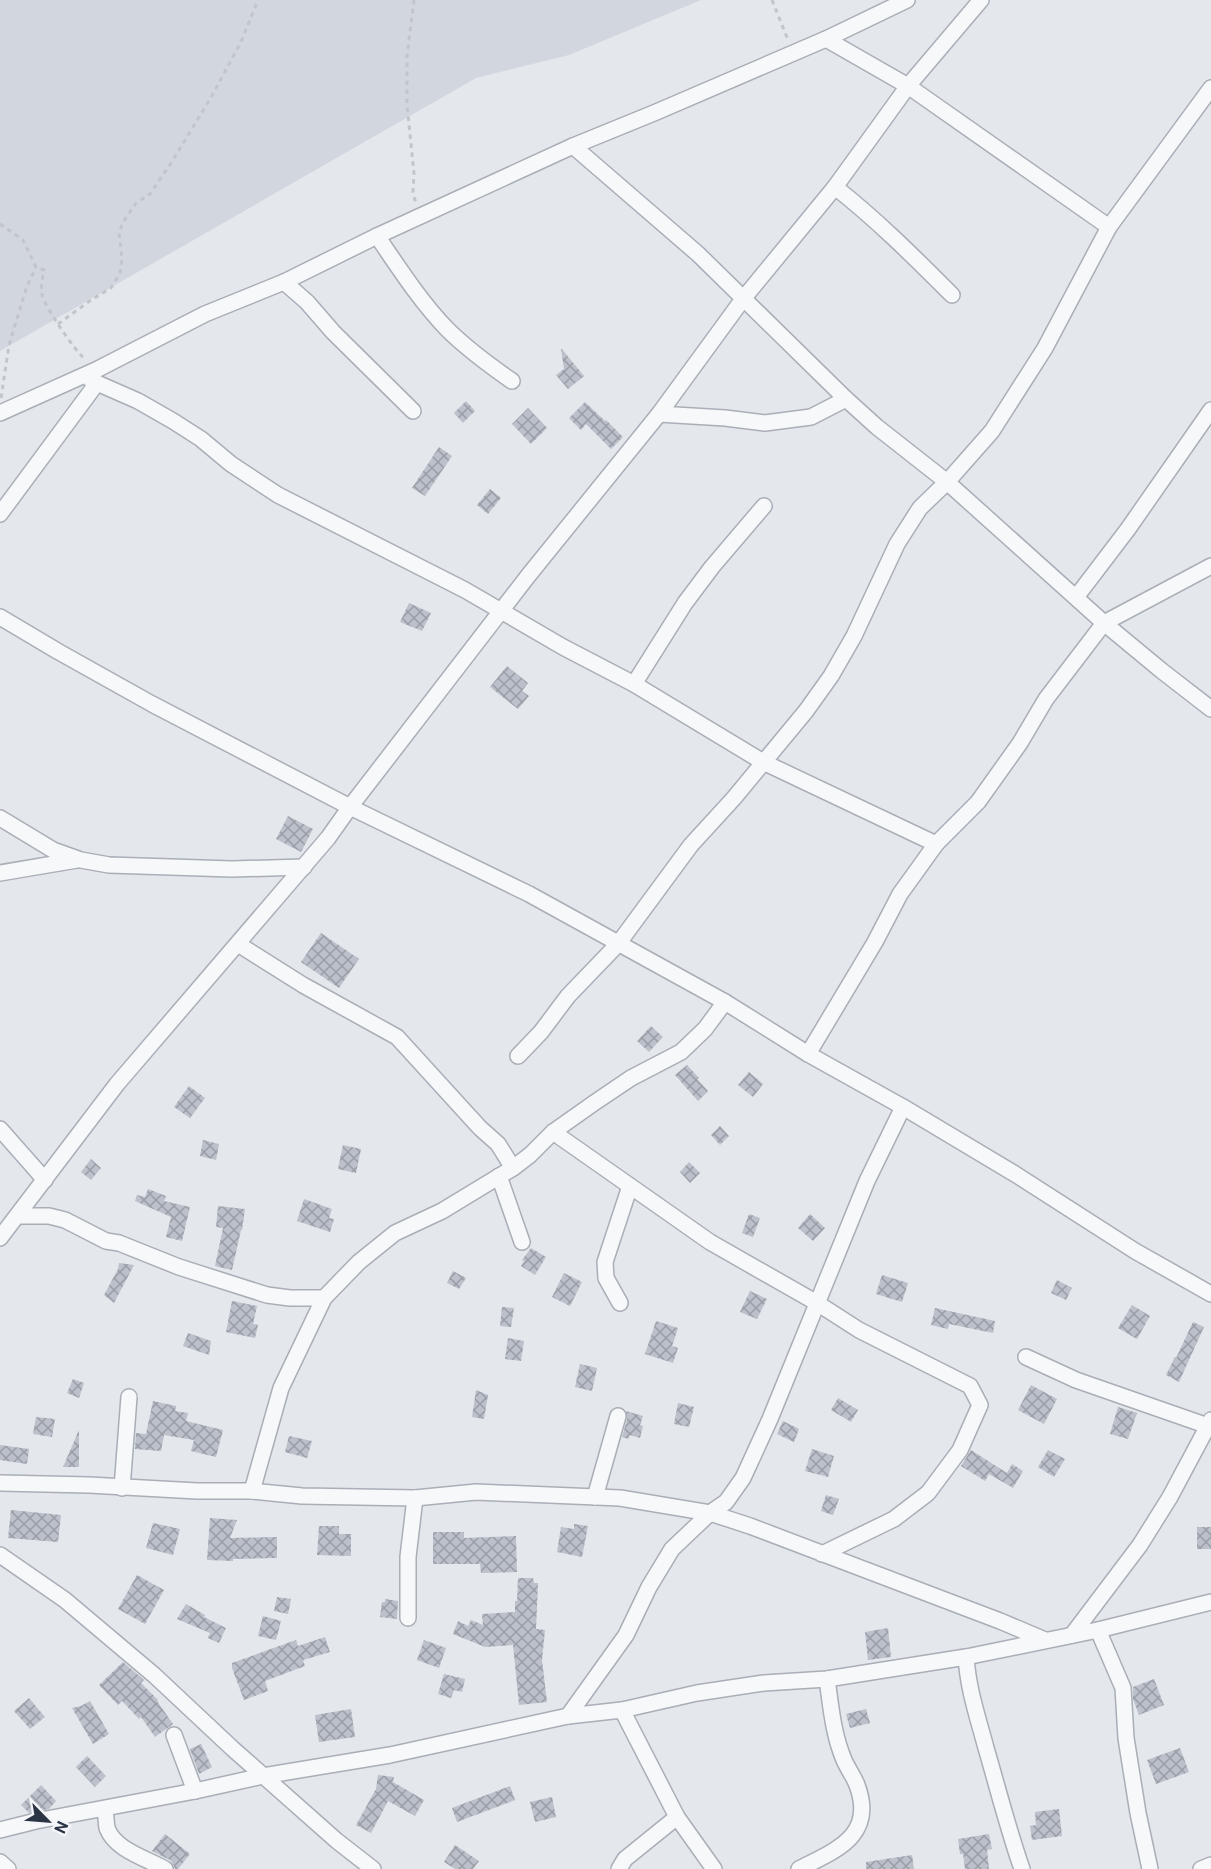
<svg xmlns="http://www.w3.org/2000/svg" width="1211" height="1869" font-family="Roboto,sans-serif">
<style>
.built{fill:#d2d6de}
.building{fill:url(#building-cross-hatch)}
.lines{fill:none;stroke-linecap:round;stroke-linejoin:round}
.minor-casing{stroke:#a9aeb7;stroke-width:18}
.path{stroke:#c2c5cb;stroke-width:3;stroke-dasharray:4.5 4.5;stroke-linecap:butt}
.minor{stroke:#f7f8fa;stroke-width:15}
</style>
<defs>
<pattern id="building-cross-hatch" width="8" height="8" patternUnits="userSpaceOnUse" patternTransform="scale(1.5)"><rect width="8" height="8" fill="#bbc0ca"/><path d="M0 0l8 8M0 8l8-8" fill="none" stroke="#989da6"/></pattern>
</defs>
<rect width="100%" height="100%" fill="#e4e7ec"/>
<polygon class="built" points="0,0 701,0 569,55 476,78 0,351"/>
<g class="building">
<polygon points="561,348 584,376 568,389 556,375 564,369"/>
<polygon points="466,401 475,411 463,423 454,413"/>
<polygon points="585,402 605,421 606,420 623,437 611,449 586,424 581,430 569,418"/>
<polygon points="528,408 547,428 531,444 512,424"/>
<polygon points="439,447 452,456 425,496 412,488"/>
<polygon points="490,489 501,498 488,514 477,505"/>
<polygon points="409,603 431,613 422,631 400,622"/>
<polygon points="507,666 528,683 522,691 529,696 518,709 490,687"/>
<polygon points="288,816 313,829 301,852 276,839"/>
<polygon points="321,933 359,959 339,988 301,962"/>
<polygon points="651,1026 663,1037 649,1052 637,1041"/>
<polygon points="687,1065 699,1078 697,1079 708,1091 698,1101 675,1075"/>
<polygon points="749,1072 763,1084 753,1097 738,1085"/>
<polygon points="189,1086 205,1098 190,1118 174,1107"/>
<polygon points="720,1126 729,1136 720,1145 711,1135"/>
<polygon points="203,1140 219,1144 216,1160 200,1156"/>
<polygon points="343,1145 361,1149 356,1173 338,1169"/>
<polygon points="91,1159 101,1168 91,1180 81,1172"/>
<polygon points="689,1162 700,1173 690,1183 680,1172"/>
<polygon points="148,1189 166,1196 164,1201 190,1207 182,1241 166,1237 171,1217 135,1201 137,1195 145,1197"/>
<polygon points="304,1199 332,1209 329,1218 334,1219 330,1232 297,1221"/>
<polygon points="218,1206 245,1209 242,1230 241,1230 232,1270 215,1266 223,1228 216,1227"/>
<polygon points="749,1214 760,1218 753,1237 742,1233"/>
<polygon points="810,1214 825,1228 813,1241 798,1228"/>
<polygon points="531,1248 546,1257 535,1275 521,1266 524,1261 522,1260"/>
<polygon points="119,1263 134,1265 114,1303 104,1295 118,1269"/>
<polygon points="453,1271 466,1278 459,1289 447,1283"/>
<polygon points="564,1273 582,1282 570,1306 552,1297"/>
<polygon points="882,1275 908,1283 902,1302 876,1294"/>
<polygon points="1057,1280 1072,1288 1066,1300 1051,1293"/>
<polygon points="750,1291 767,1299 757,1319 740,1312"/>
<polygon points="232,1301 257,1306 253,1324 258,1325 255,1338 226,1332"/>
<polygon points="1132,1305 1150,1316 1137,1339 1118,1328"/>
<polygon points="502,1307 514,1308 511,1327 500,1326"/>
<polygon points="935,1308 995,1321 993,1333 949,1324 948,1329 931,1325"/>
<polygon points="656,1321 678,1328 672,1346 678,1348 673,1363 645,1354"/>
<polygon points="1193,1322 1204,1327 1179,1382 1166,1375 1175,1357 1176,1358"/>
<polygon points="188,1333 211,1341 209,1355 183,1346"/>
<polygon points="508,1338 524,1341 521,1361 505,1359"/>
<polygon points="580,1364 597,1368 592,1391 575,1387"/>
<polygon points="73,1379 84,1383 79,1398 67,1393"/>
<polygon points="1031,1385 1057,1399 1044,1424 1018,1410"/>
<polygon points="476,1390 488,1395 484,1419 472,1417"/>
<polygon points="838,1398 858,1410 851,1422 831,1410"/>
<polygon points="153,1401 176,1406 175,1411 188,1413 186,1421 223,1430 216,1457 191,1451 194,1440 164,1435 161,1451 135,1449 136,1433 146,1434"/>
<polygon points="678,1403 694,1407 689,1427 674,1424"/>
<polygon points="1118,1407 1137,1413 1128,1439 1110,1434"/>
<polygon points="626,1411 643,1416 640,1425 643,1426 640,1438 630,1435 628,1439 622,1437 627,1419"/>
<polygon points="36,1417 55,1419 52,1437 33,1434"/>
<polygon points="783,1421 799,1429 794,1442 777,1434"/>
<polygon points="79,1430 79,1467 63,1467"/>
<polygon points="289,1436 312,1441 307,1458 285,1452"/>
<polygon points="0,1445 29,1449 27,1464 0,1460"/>
<polygon points="812,1449 834,1456 828,1477 805,1471"/>
<polygon points="971,1450 1007,1473 1012,1464 1023,1471 1013,1488 989,1474 985,1481 961,1466"/>
<polygon points="1048,1450 1065,1459 1054,1477 1038,1467"/>
<polygon points="826,1495 839,1499 833,1515 821,1511"/>
<polygon points="11,1510 61,1515 58,1542 8,1538"/>
<polygon points="210,1518 237,1520 230,1538 277,1537 277,1558 233,1559 233,1561 207,1560"/>
<polygon points="153,1523 180,1529 173,1555 146,1548"/>
<polygon points="574,1524 588,1526 582,1557 557,1552 561,1527 574,1529"/>
<polygon points="319,1526 339,1526 339,1534 351,1534 351,1556 317,1555"/>
<rect x="1197" y="1527" width="14" height="22"/>
<polygon points="433,1532 464,1532 464,1538 516,1536 517,1572 481,1573 480,1564 433,1564"/>
<polygon points="137,1575 164,1590 145,1624 118,1609"/>
<polygon points="518,1578 533,1578 534,1583 538,1583 536,1629 545,1630 542,1660 547,1702 519,1705 513,1645 485,1647 453,1634 458,1621 468,1626 471,1620 483,1625 482,1614 515,1612 515,1601 517,1601"/>
<polygon points="277,1597 291,1599 288,1614 274,1611"/>
<polygon points="385,1599 398,1601 397,1619 380,1617 382,1602 385,1602"/>
<polygon points="186,1604 205,1615 204,1617 226,1628 219,1643 208,1638 210,1633 177,1619"/>
<polygon points="263,1616 281,1621 276,1640 258,1636"/>
<polygon points="888,1628 891,1657 868,1660 865,1632"/>
<polygon points="325,1637 330,1652 303,1660 305,1666 265,1681 268,1691 244,1700 232,1668 232,1663 296,1640 298,1646"/>
<polygon points="424,1640 446,1648 439,1668 417,1660"/>
<polygon points="123,1662 144,1680 141,1683 158,1700 157,1701 173,1724 155,1737 141,1717 139,1719 122,1701 118,1705 99,1685"/>
<polygon points="444,1674 465,1679 462,1692 454,1690 451,1698 438,1694"/>
<polygon points="1154,1679 1164,1705 1139,1715 1133,1699 1133,1687"/>
<polygon points="29,1698 45,1717 30,1729 14,1711"/>
<polygon points="90,1701 109,1734 93,1744 72,1708 81,1706"/>
<polygon points="351,1709 355,1737 319,1742 315,1715"/>
<polygon points="866,1709 870,1723 850,1728 846,1714"/>
<polygon points="201,1744 212,1767 199,1774 190,1749"/>
<polygon points="1180,1748 1189,1772 1156,1784 1147,1760"/>
<polygon points="87,1756 106,1776 95,1787 76,1767"/>
<polygon points="378,1775 394,1777 393,1782 424,1800 415,1816 388,1801 371,1833 356,1825 376,1789"/>
<polygon points="41,1785 56,1801 49,1809 29,1813 21,1805"/>
<polygon points="510,1786 515,1800 457,1822 452,1808"/>
<polygon points="552,1797 556,1817 535,1822 530,1802"/>
<polygon points="1059,1809 1062,1836 1032,1840 1030,1826 1036,1825 1035,1812"/>
<polygon points="165,1834 190,1854 178,1869 175,1869 173,1864 170,1860 152,1851"/>
<polygon points="989,1834 992,1849 987,1850 989,1869 965,1869 963,1854 960,1854 958,1839"/>
<polygon points="455,1845 479,1861 473,1869 455,1869 444,1862"/>
<polygon points="912,1855 914,1869 866,1869 866,1862"/>
</g>
<g class="lines">
<g class="minor-casing">
<g id="minor">
<polyline points="826,39 908,86 1109,227"/>
<polyline points="573,146 698,254 846,399 877,427 947,482 1104,623 1162,671 1211,709"/>
<path d="M835,187C877,220 914,257 952,295"/>
<path d="M377,236C399,268 420,301 447,329C466,348 489,365 512,381"/>
<polyline points="284,282 307,302 333,332 413,411"/>
<polyline points="97,383 138,401 173,421 201,439 231,464 278,495 465,590 563,647 634,684 763,762 936,844"/>
<polyline points="0,413 98,369 205,314 284,282 377,236 573,146 654,113 826,39 907,0"/>
<polyline points="659,414 725,418 765,423 811,417 846,399"/>
<polyline points="0,514 97,383 90,379"/>
<polyline points="1077,596 1128,529 1211,410"/>
<polyline points="0,617 59,652 152,704 350,807 529,894 725,1002 808,1054 903,1107 1015,1174 1135,1251 1211,1294"/>
<polyline points="634,684 685,603 712,567 764,506"/>
<polyline points="0,818 53,850 81,860 109,865 232,869 304,867"/>
<polyline points="0,873 77,860"/>
<polyline points="238,944 303,985 397,1037 480,1128 498,1144 513,1168"/>
<polyline points="808,1054 875,942 900,894 936,844 978,802 1020,743 1046,699 1104,623 1211,566"/>
<polyline points="518,1056 541,1032 568,996 618,944 691,845 734,798 806,711 831,676 854,636 897,544 920,508 947,482 992,431 1045,348 1109,227 1211,88"/>
<polyline points="0,1129 45,1180"/>
<polyline points="553,1132 710,1242 817,1303 859,1330 970,1386 980,1405 960,1450 928,1493 894,1519 822,1554"/>
<polyline points="499,1176 522,1242"/>
<polyline points="18,1216 49,1216 65,1220 106,1241 119,1243 179,1267 267,1295 290,1298 324,1298"/>
<polyline points="0,1238 117,1084 328,838 350,807 528,576 659,414 743,299 835,187 908,86 981,0"/>
<polyline points="620,1303 606,1278 605,1262 630,1186"/>
<polyline points="1026,1357 1076,1380 1208,1426"/>
<polyline points="0,1483 89,1485 197,1491 252,1491 302,1496 415,1498 476,1492 620,1498 710,1513 750,1526 1000,1621 1045,1640"/>
<polyline points="122,1488 129,1397"/>
<polyline points="252,1491 281,1388 324,1298 359,1262 395,1233 442,1211 513,1168 530,1155 553,1132 594,1103 631,1078 681,1052 705,1029 725,1002"/>
<polyline points="595,1497 618,1416"/>
<polyline points="0,1555 65,1600 154,1675 233,1749 337,1841 373,1869"/>
<polyline points="408,1618 408,1557 415,1498"/>
<polyline points="1098,1630 1123,1688 1126,1738 1138,1813 1150,1869"/>
<polyline points="1072,1635 1140,1545 1170,1497 1211,1420"/>
<path d="M966,1657C968,1689 978,1718 986,1748C998,1789 1008,1829 1022,1869"/>
<polyline points="622,1710 677,1817 714,1869"/>
<polyline points="568,1716 626,1635 649,1587 672,1549 710,1513 726,1502 743,1478 770,1419 867,1181 903,1107"/>
<polyline points="174,1735 195,1791"/>
<path d="M105,1809C106,1815 106,1822 107,1828C115,1850 146,1858 165,1869"/>
<polyline points="0,1830 36,1821 195,1791 263,1776 390,1755 568,1716 622,1710 697,1693 764,1683 827,1679 966,1657 1098,1630 1211,1602"/>
<polyline points="0,1862 8,1869"/>
<polyline points="619,1869 625,1859 677,1817"/>
<path d="M799,1869C836,1850 876,1836 857,1785C854,1777 848,1769 844,1760C833,1734 831,1707 827,1679"/>
<polyline points="1201,1869 1211,1865"/>
</g>
</g>
<g class="path">
<polyline points="414,0 407,56 407,105 414,173 413,192 416,204"/>
<polyline points="772,0 788,40"/>
<path d="M0,224L23,240L36,267L44,270C43,277 40,287 42,294C44,306 75,351 85,359"/>
<polyline points="58,324 91,300 111,288 120,273 122,259 119,232 125,219 136,203 150,194 171,163 209,101 241,42 258,0"/>
<polyline points="1,398 9,345 26,289 36,267"/>
</g>
<use href="#minor" class="minor"/>
</g>
<g transform="translate(48 1821) rotate(115)" stroke="#f4f6f9" stroke-width="4.5" paint-order="stroke">
<path d="M0-4.5L10 22L0 15L-10 22Z" fill="#2b3445"/>
<text y="-9" font-size="16" font-weight="bold" text-anchor="middle" fill="#2b3445">N</text>
</g>
</svg>
